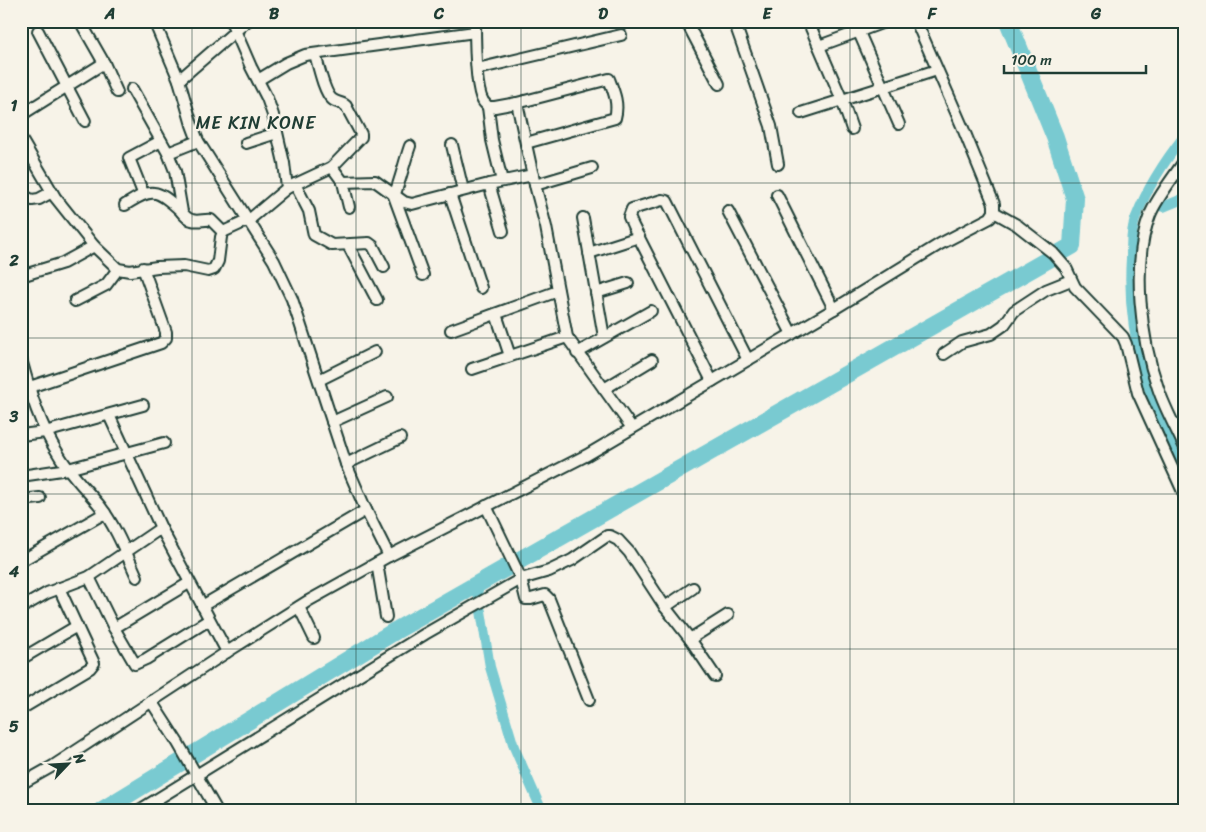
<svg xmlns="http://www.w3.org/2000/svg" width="1206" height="832" font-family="Sriracha,sans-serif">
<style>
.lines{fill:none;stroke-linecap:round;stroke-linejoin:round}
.canal{stroke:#79cad1;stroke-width:10}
.river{stroke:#79cad1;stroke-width:18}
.minor-casing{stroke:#1f3d34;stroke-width:14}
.minor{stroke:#f7f3e8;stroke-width:10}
.grid{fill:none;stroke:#1f3d34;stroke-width:1;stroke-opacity:0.55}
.labels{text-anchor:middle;stroke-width:4.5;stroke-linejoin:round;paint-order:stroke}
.quarter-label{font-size:18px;letter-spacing:1px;fill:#1f3d34;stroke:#f7f3e8}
.neatline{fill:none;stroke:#1f3d34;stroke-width:2}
.grid-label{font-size:16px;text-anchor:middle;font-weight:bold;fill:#1f3d34}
</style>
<rect width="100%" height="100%" fill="#f7f3e8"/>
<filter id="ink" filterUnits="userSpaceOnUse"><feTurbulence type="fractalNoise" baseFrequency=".02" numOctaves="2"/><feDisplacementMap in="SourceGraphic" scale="10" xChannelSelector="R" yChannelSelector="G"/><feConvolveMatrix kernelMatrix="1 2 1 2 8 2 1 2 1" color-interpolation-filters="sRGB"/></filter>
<g filter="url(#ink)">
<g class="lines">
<g class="canal">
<path d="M1185,135C1166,159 1147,188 1136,217C1131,229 1131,245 1131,258C1126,332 1149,405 1185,469"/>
<polyline points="1163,207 1185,198"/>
<polyline points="476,586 478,595"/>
<polyline points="481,611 490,667 514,747 542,811"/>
</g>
<polyline class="river" points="101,811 395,631 1072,246 1075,199 1055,137 1008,21"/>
<g class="minor-casing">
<g id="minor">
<polyline points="80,21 104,63 117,92"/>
<polyline points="154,21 179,80 192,125 198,141 274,261 292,299 346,464 366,510 389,556"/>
<path d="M475,21C475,38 475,88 483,101C483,102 488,106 488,107H495L517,103L609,79C614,92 619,104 615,118L526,143"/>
<polyline points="686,21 719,84"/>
<polyline points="734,21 771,126 778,164"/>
<polyline points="808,21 842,100 852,129"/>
<polyline points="854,21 899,124"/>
<polyline points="38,31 85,121"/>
<polyline points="819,46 887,21"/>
<polyline points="477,69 621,35"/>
<polyline points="179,80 247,21"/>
<polyline points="258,80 286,63 305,55 475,32"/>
<polyline points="132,89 168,153 175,171 182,212"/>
<polyline points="517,103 535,185 546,227 567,337 632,428"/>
<polyline points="488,107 492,140 502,181"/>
<polyline points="801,113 937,70"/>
<polyline points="21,115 104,63"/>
<polyline points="21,139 55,197 94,246 118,269 130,271 157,267 184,266 208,271 214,269 218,261 221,237 223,232 249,220 287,188 284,163 273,115 267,98 251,67 231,21"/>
<polyline points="246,143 277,133"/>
<polyline points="452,145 463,190"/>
<path d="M410,146C404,163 401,179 394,196L423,275"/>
<polyline points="168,153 198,141"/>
<path d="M1185,160C1175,175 1156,199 1150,215C1131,263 1141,340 1158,388C1165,409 1176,428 1185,448"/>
<polyline points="332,167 343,182 349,207"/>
<polyline points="343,182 375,181 404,202 412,204 489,184 533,175"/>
<polyline points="295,184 309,211 314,235 332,245 369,243 373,246 384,267"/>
<polyline points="489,184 503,231"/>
<polyline points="535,185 592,168"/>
<path d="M287,188L332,167L361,137V134L346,106C342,102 336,103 332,99C324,93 318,64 315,54"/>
<polyline points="143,193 129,158 161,141"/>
<polyline points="450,194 481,288"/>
<polyline points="23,195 32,200 39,199 52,192"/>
<polyline points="777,195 834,309"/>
<path d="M125,205C152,188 156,188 180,210C183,214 187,219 192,220C198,222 205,219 211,220L223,232"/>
<polyline points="728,211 792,334"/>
<polyline points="994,212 1017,225 1053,253 1066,268 1075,287 1123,337 1126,344 1138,393 1185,496"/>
<polyline points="583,218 604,337"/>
<polyline points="348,245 377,300"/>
<polyline points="589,253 639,237"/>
<polyline points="21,276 63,263 94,246"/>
<polyline points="596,293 628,283"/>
<polyline points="75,301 106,285 118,269"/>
<polyline points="496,314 510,356"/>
<polyline points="451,330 558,291"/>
<polyline points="577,353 651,311"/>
<polyline points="944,354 962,342 991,334 1004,325 1014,311 1046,290 1071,280"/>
<path d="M21,359C30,392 40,426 59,455C70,474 86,489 100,506C116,527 126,553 137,577"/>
<polyline points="472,369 567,337"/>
<polyline points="319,380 375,352"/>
<polyline points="712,381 633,226 629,217 632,209 662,200 667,201 748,360"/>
<polyline points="604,389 652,360"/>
<polyline points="21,390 161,343 166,338 166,332 143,268"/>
<polyline points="109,415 161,528 227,652"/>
<polyline points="332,422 387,397"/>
<polyline points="21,435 45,432 143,405"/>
<polyline points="346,464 400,438"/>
<polyline points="21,476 68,469 164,443"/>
<polyline points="21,500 40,498"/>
<polyline points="486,506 521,579 526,599 531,599 545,595 549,599 589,700"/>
<polyline points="21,561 105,513"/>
<polyline points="377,563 386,617"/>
<polyline points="89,577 114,628 135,664 146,659 209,620"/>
<polyline points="202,606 366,510"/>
<polyline points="299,607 314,638"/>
<polyline points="665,607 693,588"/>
<polyline points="21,608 47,593 89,577 161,528"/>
<polyline points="114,628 189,583"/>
<polyline points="690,639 728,615"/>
<polyline points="21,659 77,626"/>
<polyline points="151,701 178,743 217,811"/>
<polyline points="21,709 90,668 94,663 59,588"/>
<polyline points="21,784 53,766 227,652 308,601 389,556 587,455 834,309 940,244 990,218 994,212 994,204 962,126 916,21"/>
<polyline points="138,811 425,634 521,579 549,571 572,560 607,536 610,536 618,540 629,552 665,607 690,639 715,676"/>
</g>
</g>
<use href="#minor" class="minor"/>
</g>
</g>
<path class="grid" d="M192,21V811M356,21V811M521,21V811M685,21V811M850,21V811M1014,21V811M21,183H1185M21,338H1185M21,494H1185M21,649H1185"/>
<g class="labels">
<g class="quarter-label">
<text x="256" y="129">ME KIN KONE</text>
</g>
</g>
<rect width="1206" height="832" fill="none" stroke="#f7f3e8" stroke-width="55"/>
<g transform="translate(68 764) rotate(65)" stroke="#f7f3e8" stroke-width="4" paint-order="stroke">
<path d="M0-4L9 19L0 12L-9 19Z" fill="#1f3d34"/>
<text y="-8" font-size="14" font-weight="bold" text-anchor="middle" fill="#1f3d34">N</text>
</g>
<path d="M1004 65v8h142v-8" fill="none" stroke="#1f3d34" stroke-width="2.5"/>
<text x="1011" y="65" font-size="15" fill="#1f3d34" stroke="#f7f3e8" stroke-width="4" paint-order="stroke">100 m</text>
<rect x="28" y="28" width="1150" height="776" class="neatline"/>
<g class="grid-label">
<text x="110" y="19">A</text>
<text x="274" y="19">B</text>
<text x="439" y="19">C</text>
<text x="603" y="19">D</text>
<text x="767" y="19">E</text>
<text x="932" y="19">F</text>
<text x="1096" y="19">G</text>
<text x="14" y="111">1</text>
<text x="14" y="266">2</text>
<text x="14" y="422">3</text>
<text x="14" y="577">4</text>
<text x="14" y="732">5</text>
</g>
</svg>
